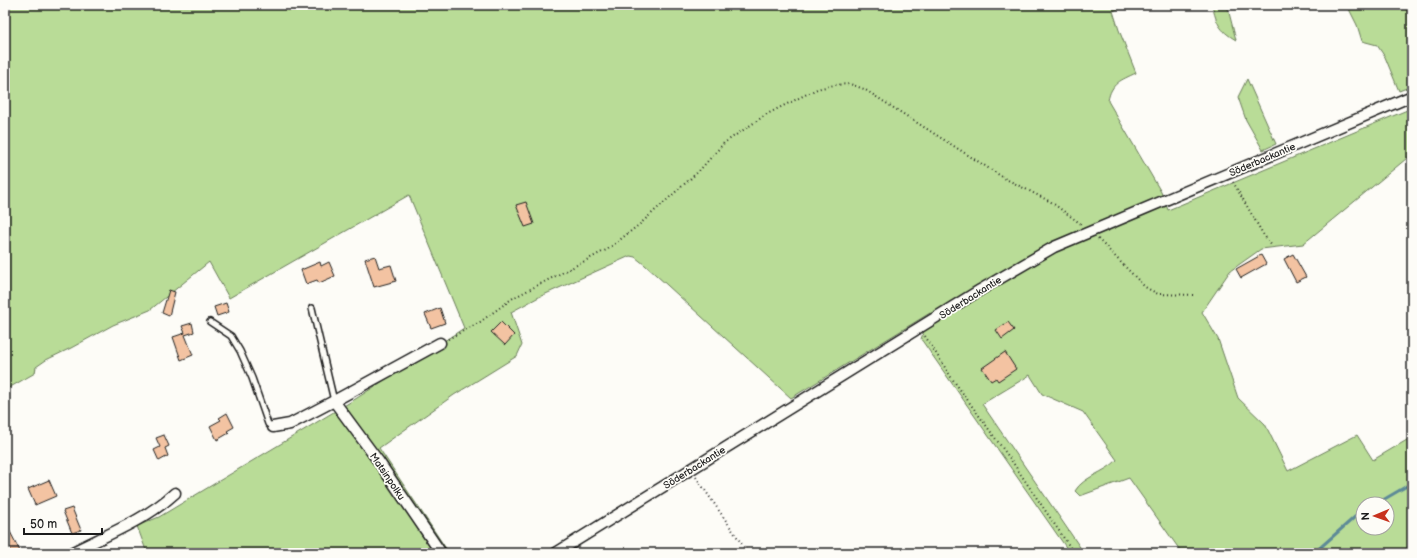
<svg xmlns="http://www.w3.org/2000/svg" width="1417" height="558" font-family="'Balsamiq Sans',sans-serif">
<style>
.green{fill:#b9dc97;stroke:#6a7c5a;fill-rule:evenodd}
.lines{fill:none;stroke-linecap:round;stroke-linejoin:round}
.stream{stroke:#5d8a97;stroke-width:3}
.building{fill:#f3c3a2;stroke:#1c1c1c}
.lane-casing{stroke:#1c1c1c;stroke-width:8}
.street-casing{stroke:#1c1c1c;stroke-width:13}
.path{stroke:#1c1c1c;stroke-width:2;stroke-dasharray:1 3;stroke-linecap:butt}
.lane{stroke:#fdfcf7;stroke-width:5}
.street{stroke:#fdfcf7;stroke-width:10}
.labels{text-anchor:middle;stroke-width:3.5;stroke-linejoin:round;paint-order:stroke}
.street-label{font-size:10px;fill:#1c1c1c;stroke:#fdfcf7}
</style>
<rect width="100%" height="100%" fill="#fdfcf7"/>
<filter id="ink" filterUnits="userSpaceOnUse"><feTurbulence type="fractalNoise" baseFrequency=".025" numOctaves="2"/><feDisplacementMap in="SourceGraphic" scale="8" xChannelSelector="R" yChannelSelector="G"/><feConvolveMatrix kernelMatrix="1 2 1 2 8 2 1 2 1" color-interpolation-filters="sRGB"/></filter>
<g filter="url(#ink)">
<g class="green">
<path d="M1128,5L1113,11L1119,30L1136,73C1121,80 1111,83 1108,101L1161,192L1168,210L1412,108V154L1303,244L1261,249L1230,271L1202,312L1218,339L1238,398L1265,424L1288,471L1357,435L1373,460L1412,437V553H1182L1129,478L1080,496L1075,491C1084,476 1105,473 1117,460L1083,412L1042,394L1030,375L982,404L1084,553H1070L921,339L930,313L791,398L645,265L635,257L630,256L539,297L511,312L522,345L517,356L454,395L379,448L449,553H147L137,526L159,517L357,398L464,328L409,195L229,298L209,262L150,310L113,325L71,348L46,360L36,367L35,373L5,390V6ZM1363,504H1387V528H1363Z"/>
<path d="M1212,5H1227L1236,40C1219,30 1217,24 1212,5Z"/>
<polygon points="1347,5 1412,5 1412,86 1399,91 1385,57 1377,45 1362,41 1357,25"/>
<polygon points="1247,79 1276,144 1263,150 1246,120 1238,97"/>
</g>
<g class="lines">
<g class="stream">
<polyline points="1376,504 1412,483"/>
<polyline points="1314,553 1356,516 1363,512"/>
</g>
</g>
<g class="building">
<polygon points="526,202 534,224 525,227 516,205"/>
<polygon points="1293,254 1306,277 1296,282 1284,259"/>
<polygon points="1261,255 1266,264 1241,278 1236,269"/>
<polygon points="375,256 379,268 391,265 396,281 374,287 365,259"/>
<polygon points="320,262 321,266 329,262 335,276 319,283 317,280 306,284 301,270"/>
<polygon points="169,290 175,292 169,316 162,313"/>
<polygon points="226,303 229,312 217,316 214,307"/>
<polygon points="440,308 445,323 431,328 425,314"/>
<polygon points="501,322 514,335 505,345 491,332"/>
<polygon points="1008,322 1014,330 1002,339 996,330"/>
<polygon points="192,323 194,332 185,335 193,355 181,360 173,337 185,333 182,326"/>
<polygon points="1005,352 1016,369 998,381 996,378 991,381 982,368"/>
<polygon points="227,413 234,427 227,431 229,433 217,440 210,426 221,420 219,418"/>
<polygon points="164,435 169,446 165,448 168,456 159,461 154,450 160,447 156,438"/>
<polygon points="49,480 56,496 35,505 28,489"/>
<polygon points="72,508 81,530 72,533 63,511"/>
<polygon points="5,522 21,553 11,553 5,541"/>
</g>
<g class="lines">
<g class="lane-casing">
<g id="lane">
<polyline points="312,308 334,401"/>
<polyline points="210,322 231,336 240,351 252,378 268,424 273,427"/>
</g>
</g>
<g class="street-casing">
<g id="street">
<polyline points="440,343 334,401 379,462 441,553"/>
<polyline points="273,427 290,424 334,401"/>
<path d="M71,553C106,535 146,520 175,493"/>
<polyline points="556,553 980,290 1054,247 1412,96"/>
</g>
</g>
<g class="path">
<polyline points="1233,182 1263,234 1272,246"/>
<polyline points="1098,239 1145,287 1158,294 1195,295"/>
<polyline points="925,336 951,377 1011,460 1074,553"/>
<polyline points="448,339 480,322 513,298 608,249 640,224 699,171 724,143 767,114 817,89 834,85 850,84 864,89 1004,178 1051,202 1081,224"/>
<polyline points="696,477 748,553"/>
</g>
<use href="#lane" class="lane"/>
<use href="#street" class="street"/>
</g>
</g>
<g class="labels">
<g class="street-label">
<text transform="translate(1262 159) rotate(-23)" y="4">Söderbackantie</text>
<text transform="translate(970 297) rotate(-32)" y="4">Söderbackantie</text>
<text transform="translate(694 467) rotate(-32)" y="4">Söderbackantie</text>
<text transform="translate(388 476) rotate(56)" y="4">Matsinpolku</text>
</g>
</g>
<rect width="1417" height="558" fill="none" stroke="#fdfcf7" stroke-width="20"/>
<rect x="10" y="10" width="1397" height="538" fill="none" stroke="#1c1c1c" stroke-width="1.5" filter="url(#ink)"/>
<g transform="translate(1375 516) rotate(268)"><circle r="19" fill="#fdfcf7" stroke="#a3a29f"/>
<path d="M0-3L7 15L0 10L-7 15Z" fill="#c8321e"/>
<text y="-6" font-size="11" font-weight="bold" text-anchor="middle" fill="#1c1c1c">N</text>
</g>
<path d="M24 528v6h78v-6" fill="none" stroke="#1c1c1c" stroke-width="2"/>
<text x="30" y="528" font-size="12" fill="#1c1c1c" stroke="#fdfcf7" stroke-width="3" paint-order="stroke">50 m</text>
</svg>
